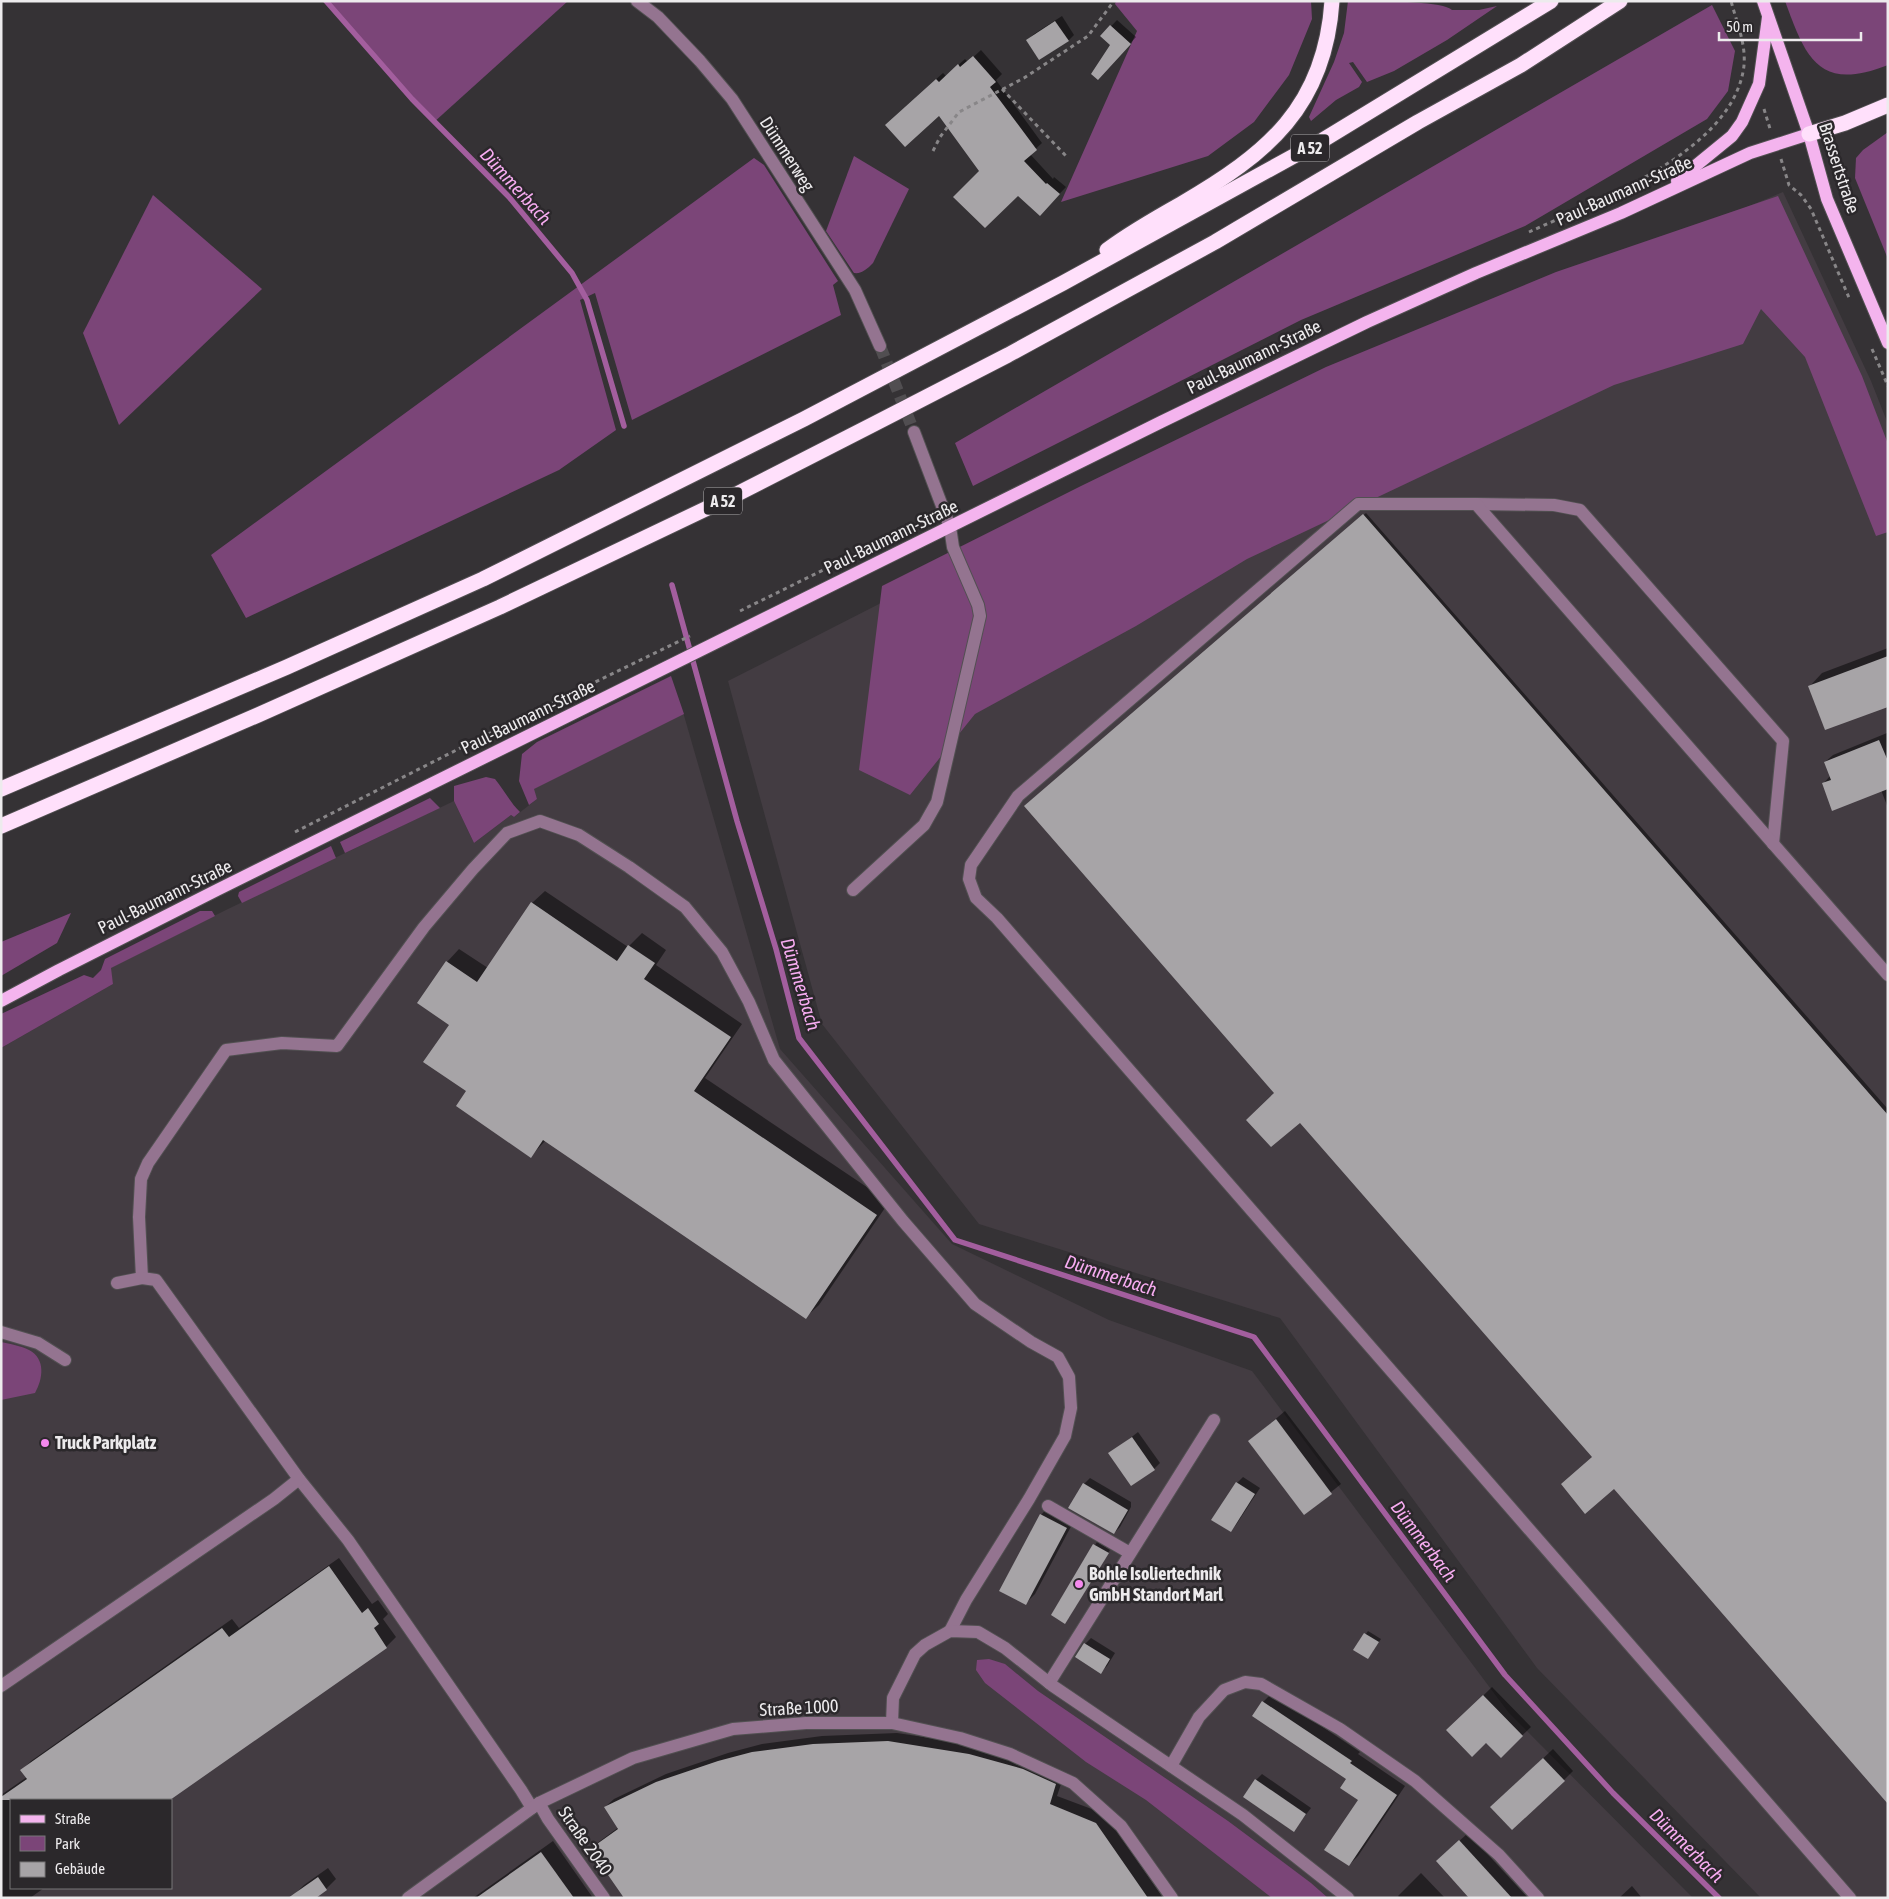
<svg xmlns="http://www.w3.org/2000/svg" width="1889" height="1899" font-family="'Asap Condensed',sans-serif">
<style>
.built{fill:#433c42;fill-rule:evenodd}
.green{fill:#7b4578}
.shadow{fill:#0007}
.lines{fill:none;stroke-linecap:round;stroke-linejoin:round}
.stream{stroke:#a35e9e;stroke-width:5.5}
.building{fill:#a7a4a7}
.minor-tunnel{stroke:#514e51;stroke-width:12;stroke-dasharray:12 6;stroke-linecap:butt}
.minor-casing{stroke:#525052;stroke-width:14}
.major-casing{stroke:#525052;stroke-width:14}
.highway-casing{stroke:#525052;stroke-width:17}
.path{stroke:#888688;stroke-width:3;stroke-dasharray:4 4;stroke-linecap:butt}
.minor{stroke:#947490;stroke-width:12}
.major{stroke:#f4b4ee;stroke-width:12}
.highway{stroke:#ffe0fb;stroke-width:15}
.poi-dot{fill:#f589ee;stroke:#2b282b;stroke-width:2}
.labels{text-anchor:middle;stroke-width:5;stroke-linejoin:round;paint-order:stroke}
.shield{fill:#2b282b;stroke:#b3b0b3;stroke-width:1}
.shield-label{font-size:16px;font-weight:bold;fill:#edebed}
.street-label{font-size:18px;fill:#edebed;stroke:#2b282b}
.poi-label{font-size:18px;font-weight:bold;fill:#edebed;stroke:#2b282b;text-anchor:start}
.water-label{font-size:19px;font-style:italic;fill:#f7acf1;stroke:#2b282b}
</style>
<rect width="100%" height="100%" fill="#353235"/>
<g class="built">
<polygon points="1783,192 1871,381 1888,424 1888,1898 1761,1898 1537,1668 1280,1318 979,1224 822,1024 728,681 1273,403"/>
<path d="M683,712L780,1049L952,1244L1109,1320L1252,1371L1509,1713L1693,1898H1V1048L113,984L110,968L228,909L454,801L474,843L511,815L514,817L537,799L533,789ZM11,1800H171V1888H11Z"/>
</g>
<g class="green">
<polygon points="327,1 568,1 433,123"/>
<polygon points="1116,1 1311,1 1312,19 1289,75 1254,122 1208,156 1061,202 1137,31 1115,4"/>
<path d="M1348,1C1367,1 1442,0 1452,10H1479L1497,6L1447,40L1394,71L1367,82L1353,62L1349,63L1362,82L1359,87L1336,100L1311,121L1309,117L1334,62L1344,33Z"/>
<path d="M1785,1H1888V65C1819,92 1806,59 1785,1Z"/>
<polygon points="1712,5 1735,51 1728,91 1707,119 1525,226 1301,320 973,486 955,443"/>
<polygon points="1888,132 1888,259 1855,178 1856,158 1863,150"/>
<path d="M854,156L909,189L873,263C867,269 862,274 854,273L826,231Z"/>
<polygon points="754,158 764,165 838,281 833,285 841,315 632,420 595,293 580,300 616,430 559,470 246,618 211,555"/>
<polygon points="153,195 262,289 119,425 83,333"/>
<polygon points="1778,196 1862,376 1888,444 1888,532 1876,536 1805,357 1761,309 1743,344 1614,385 1247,559 1136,626 975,714 910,795 859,770 882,586 1081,486 1326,367 1556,272"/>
<polygon points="671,676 684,714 534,789 537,799 529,805 519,781 522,754 537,742"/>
<path d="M486,777L495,779C504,790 510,802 520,812L514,817L511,815L474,843L454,801V786Z"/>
<polygon points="430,798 440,808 345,853 340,842"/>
<polygon points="331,846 336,858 242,903 238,896 239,892"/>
<polygon points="200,911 212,911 215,916 111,968 113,984 1,1048 1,1014 84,975 93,978 101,970 105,959"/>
<polygon points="71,913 57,943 1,976 1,942"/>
<path d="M1,1342C10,1344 21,1346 29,1350C46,1359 43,1379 35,1393L1,1400Z"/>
<polygon points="989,1659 1005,1664 1038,1691 1228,1821 1311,1883 1328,1898 1272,1898 1146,1800 1086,1762 985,1683 976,1670 977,1660"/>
</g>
<g class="shadow">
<polygon points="1062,16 1074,35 1068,41 1028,40 1034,34"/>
<polygon points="1117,20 1136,37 1104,72 1112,45 1102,36"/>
<polygon points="981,50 1002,74 996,80 1042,143 1030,154 1053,179 1054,177 1066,187 1046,208 1018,194 981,171 939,115 893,118 943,73 946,76 965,59 968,62"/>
<polygon points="1366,513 1887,1108 1888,1107 1888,1802 1593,1457 1276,1093 1028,803"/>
<polygon points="1888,648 1888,705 1810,686 1822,673"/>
<polygon points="1887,733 1888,808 1881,790 1823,784 1830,776 1825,762 1833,755"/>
<polygon points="545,891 628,947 642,933 666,950 656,965 742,1024 705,1078 889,1202 819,1305 806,1317 546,1140 531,1156 468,1091 451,1024 447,962 459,949 488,968 532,903"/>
<polygon points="1285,1411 1341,1484 1305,1513 1250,1441"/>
<polygon points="1138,1432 1160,1463 1154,1469 1110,1454"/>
<polygon points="1243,1477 1260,1488 1236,1525 1230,1531 1213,1520 1237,1483"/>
<polygon points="1090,1478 1131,1502 1131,1507 1120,1527 1114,1533 1084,1484"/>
<polygon points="1050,1505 1075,1519 1035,1594 1025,1604 1041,1515"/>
<polygon points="1097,1542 1110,1550 1067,1620 1052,1615"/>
<polygon points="339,1558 372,1604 378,1600 388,1614 383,1619 396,1637 386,1647 168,1800 11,1800 11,1888 44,1888 30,1898 1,1898 1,1795 27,1777 22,1770 31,1761 232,1619 239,1628"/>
<polygon points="1368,1631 1381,1639 1370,1655 1355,1649"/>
<polygon points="1091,1638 1115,1653 1107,1666 1101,1672 1085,1644"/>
<polygon points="1492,1687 1531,1727 1501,1756 1486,1741 1448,1730"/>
<polygon points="1272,1693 1360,1752 1358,1754 1405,1786 1358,1856 1349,1865 1360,1800 1348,1778 1254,1716 1263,1702"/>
<polygon points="897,1733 957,1742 1064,1775 1057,1796 1105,1814 1163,1898 625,1898 591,1849 600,1841 619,1827 605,1807 614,1799 666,1774 728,1753 762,1744 822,1736"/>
<polygon points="1553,1749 1573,1771 1564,1780 1501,1798"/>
<polygon points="1262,1774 1311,1808 1294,1830 1256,1780"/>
<polygon points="1468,1833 1528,1898 1471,1898 1446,1853"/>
<polygon points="553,1841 593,1898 473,1898"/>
<polygon points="328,1868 336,1879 326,1889 314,1898 295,1894 304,1885"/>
<polygon points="1421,1873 1445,1898 1400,1898 1398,1896"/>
<polygon points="1632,1886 1642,1898 1619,1898"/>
</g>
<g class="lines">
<g class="stream">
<polyline points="326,1 412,99 509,197 572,273 587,300 624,426"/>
<polyline points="672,585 737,821 776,949 799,1038 955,1240 1254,1337 1505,1675 1613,1793 1719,1898"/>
</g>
</g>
<g class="building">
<polygon points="1055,21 1069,41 1039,60 1026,40"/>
<polygon points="1110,25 1131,44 1098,80 1091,74 1110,45 1100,36"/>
<polygon points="973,56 996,82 990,87 1037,150 1024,161 1046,184 1047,183 1060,194 1040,216 1018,196 985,228 953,197 979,171 939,116 905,147 885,125 936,79 939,82 958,64 960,67"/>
<polygon points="1363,514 1888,1115 1888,1804 1614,1489 1585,1514 1561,1484 1592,1457 1300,1123 1271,1147 1246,1120 1274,1093 1024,806"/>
<polygon points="1888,656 1888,707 1825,730 1808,686"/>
<polygon points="1879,740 1888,761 1888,789 1832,811 1822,783 1831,780 1824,762"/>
<polygon points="531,902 617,961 628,945 655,963 644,979 731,1037 694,1091 877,1215 806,1319 543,1140 531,1158 456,1106 466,1091 423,1062 449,1025 417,1003 446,961 477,982"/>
<polygon points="1276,1419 1332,1494 1304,1515 1248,1441"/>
<polygon points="1132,1437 1155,1470 1131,1486 1108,1453"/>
<polygon points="1236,1482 1255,1494 1231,1532 1211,1520"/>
<polygon points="1083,1483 1128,1510 1114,1534 1068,1508"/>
<polygon points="1040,1514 1067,1528 1026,1605 999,1591"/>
<polygon points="1093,1544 1109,1553 1065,1624 1051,1615"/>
<polygon points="329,1566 362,1613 368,1608 379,1624 374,1628 387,1648 170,1800 1,1800 1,1797 27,1779 20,1770 222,1628 229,1637"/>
<polygon points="1364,1633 1379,1642 1368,1659 1353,1650"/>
<polygon points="1084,1643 1110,1659 1101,1674 1075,1657"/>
<polygon points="1483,1695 1523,1736 1501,1758 1486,1743 1472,1757 1446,1730"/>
<polygon points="1262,1701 1352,1761 1350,1763 1397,1795 1349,1866 1324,1850 1358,1800 1340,1788 1346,1779 1252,1716"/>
<polygon points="888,1741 969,1754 1023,1769 1056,1784 1050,1804 1096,1823 1148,1898 624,1898 590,1849 618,1829 604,1807 656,1782 718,1761 752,1752 813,1744"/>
<polygon points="1543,1758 1565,1781 1512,1830 1490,1807"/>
<polygon points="1255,1779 1306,1814 1294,1832 1243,1797"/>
<polygon points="1459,1840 1512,1898 1469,1898 1436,1861"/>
<polygon points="541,1852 574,1898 476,1898"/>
<polygon points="318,1877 327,1890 316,1898 288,1898"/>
</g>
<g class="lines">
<polyline class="minor-tunnel" points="880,346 914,432"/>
<g class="minor-casing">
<g id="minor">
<polyline points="637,1 658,17 700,61 732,99 855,290 880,346"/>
<polyline points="1476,504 1554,505 1580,510 1783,741 1773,844"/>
<polyline points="853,890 924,825 937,802 980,616 978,605 953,547 950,527 914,432"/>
<polyline points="142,1278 139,1217 141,1179 148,1163 226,1050 282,1043 337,1046 424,927 473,869 507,833 540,821 579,835 629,867 685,907 722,952 749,1002 774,1060 903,1221 975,1304 1031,1342 1058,1357 1069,1377 1071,1408 1065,1436 1029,1499 966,1600 950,1631"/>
<polyline points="1,1332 38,1343 65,1360"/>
<polyline points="299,1479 348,1540 521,1790 532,1808"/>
<polyline points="1048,1506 1130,1553"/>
<polyline points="1049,1683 1214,1420"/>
<polyline points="1,1686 274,1499 299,1479 156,1280 142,1278 117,1283"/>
<polyline points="892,1723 893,1698 915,1654 925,1645 950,1631 978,1632 1005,1648 1053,1686 1243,1815 1348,1898"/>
<polyline points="1171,1766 1199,1717 1224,1690 1245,1682 1261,1684 1340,1729 1415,1781 1499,1855 1538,1898"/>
<polyline points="539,1803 548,1819 604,1898"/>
<polyline points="408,1898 539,1803 633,1758 733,1729 806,1723 892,1723 960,1738 1010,1754 1073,1783 1121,1826 1172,1898"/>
<polyline points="1850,1898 997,918 976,898 969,879 971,865 1018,796 1358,504 1476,504 1888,975"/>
</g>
</g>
<g class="major-casing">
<g id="major">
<polyline points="1763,1 1809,134 1827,199 1888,343"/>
<polyline points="1677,181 1732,136 1742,122 1759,84 1768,17"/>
<polyline points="1,1001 59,970 217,890 1161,422 1367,322 1476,273 1621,213 1750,153 1809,134"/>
</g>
</g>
<g class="highway-casing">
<g id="highway">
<polyline points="1809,134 1845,123 1888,105"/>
<path d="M1107,250C1131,232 1156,218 1181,204C1267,154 1325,107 1332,1"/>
<polyline points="1,789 287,667 483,579 804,419 1063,283 1323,140 1551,1"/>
<polyline points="1,826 258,715 500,607 739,493 874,424 1008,355 1215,242 1418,122 1521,65 1620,1"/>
</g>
</g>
<g class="path">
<polyline points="1002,89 1067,157"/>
<polyline points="1764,109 1771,132"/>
<polyline points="933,151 940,137 959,112 1024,78 1088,36 1114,1"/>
<polyline points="1781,159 1789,185 1801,195 1811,209 1850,300"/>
<path d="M1529,232C1597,201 1727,154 1743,72C1748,48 1737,24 1731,1"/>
<polyline points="1872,349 1888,386"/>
<polyline points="740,611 876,544"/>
<polyline points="295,832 486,735 690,636"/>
</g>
<use href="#minor" class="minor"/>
<use href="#major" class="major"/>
<use href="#highway" class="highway"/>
</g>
<g class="poi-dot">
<circle cx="45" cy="1443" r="5"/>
<circle cx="1079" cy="1584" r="5"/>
</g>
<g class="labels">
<g class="shield">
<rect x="1291" y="134.5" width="38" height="27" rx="4"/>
<rect x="704" y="487.5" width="38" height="27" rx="4"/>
</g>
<g class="shield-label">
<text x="1310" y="154">A 52</text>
<text x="723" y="507">A 52</text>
</g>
<g class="street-label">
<text transform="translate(787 154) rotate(57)" y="6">Dümmerweg</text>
<text transform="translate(1839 168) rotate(72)" y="6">Brassertstraße</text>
<text transform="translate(1624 191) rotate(-24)" y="6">Paul-Baumann-Straße</text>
<text transform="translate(1254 357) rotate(-26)" y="6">Paul-Baumann-Straße</text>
<text transform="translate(891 537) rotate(-26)" y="6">Paul-Baumann-Straße</text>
<text transform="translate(528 717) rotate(-26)" y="6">Paul-Baumann-Straße</text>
<text transform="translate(165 897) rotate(-26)" y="6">Paul-Baumann-Straße</text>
<text transform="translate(799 1708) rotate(-3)" y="6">Straße 1000</text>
<text transform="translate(585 1841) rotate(55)" y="6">Straße 2040</text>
</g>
<g class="poi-label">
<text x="55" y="1449">Truck Parkplatz</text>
<text x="1089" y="1580">Bohle Isoliertechnik<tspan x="1089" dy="21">GmbH Standort Marl</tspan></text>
</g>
<g class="water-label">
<text transform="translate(516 186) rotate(48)" y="7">Dümmerbach</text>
<text transform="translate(801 984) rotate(73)" y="7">Dümmerbach</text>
<text transform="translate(1111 1275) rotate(18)" y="7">Dümmerbach</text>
<text transform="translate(1424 1541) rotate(53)" y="7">Dümmerbach</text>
<text transform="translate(1687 1845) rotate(45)" y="7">Dümmerbach</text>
</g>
</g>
<rect width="1889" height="1899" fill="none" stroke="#edebed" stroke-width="5"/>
<rect x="10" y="1799" width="162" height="90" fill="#2b282b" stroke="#797679"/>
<rect x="20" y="1815" width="25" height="8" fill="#f4b4ee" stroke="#797679"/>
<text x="55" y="1824" font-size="15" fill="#edebed">Straße</text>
<rect x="20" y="1836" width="25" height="15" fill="#7b4578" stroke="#797679"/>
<text x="55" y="1849" font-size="15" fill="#edebed">Park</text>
<rect x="20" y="1862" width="25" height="15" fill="#a7a4a7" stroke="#797679"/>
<text x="55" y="1874" font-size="15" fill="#edebed">Gebäude</text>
<path d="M1719 32v8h142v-8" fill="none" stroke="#edebed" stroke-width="2.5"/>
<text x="1726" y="32" font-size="15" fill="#edebed" stroke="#2b282b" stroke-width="4" paint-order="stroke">50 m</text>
</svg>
